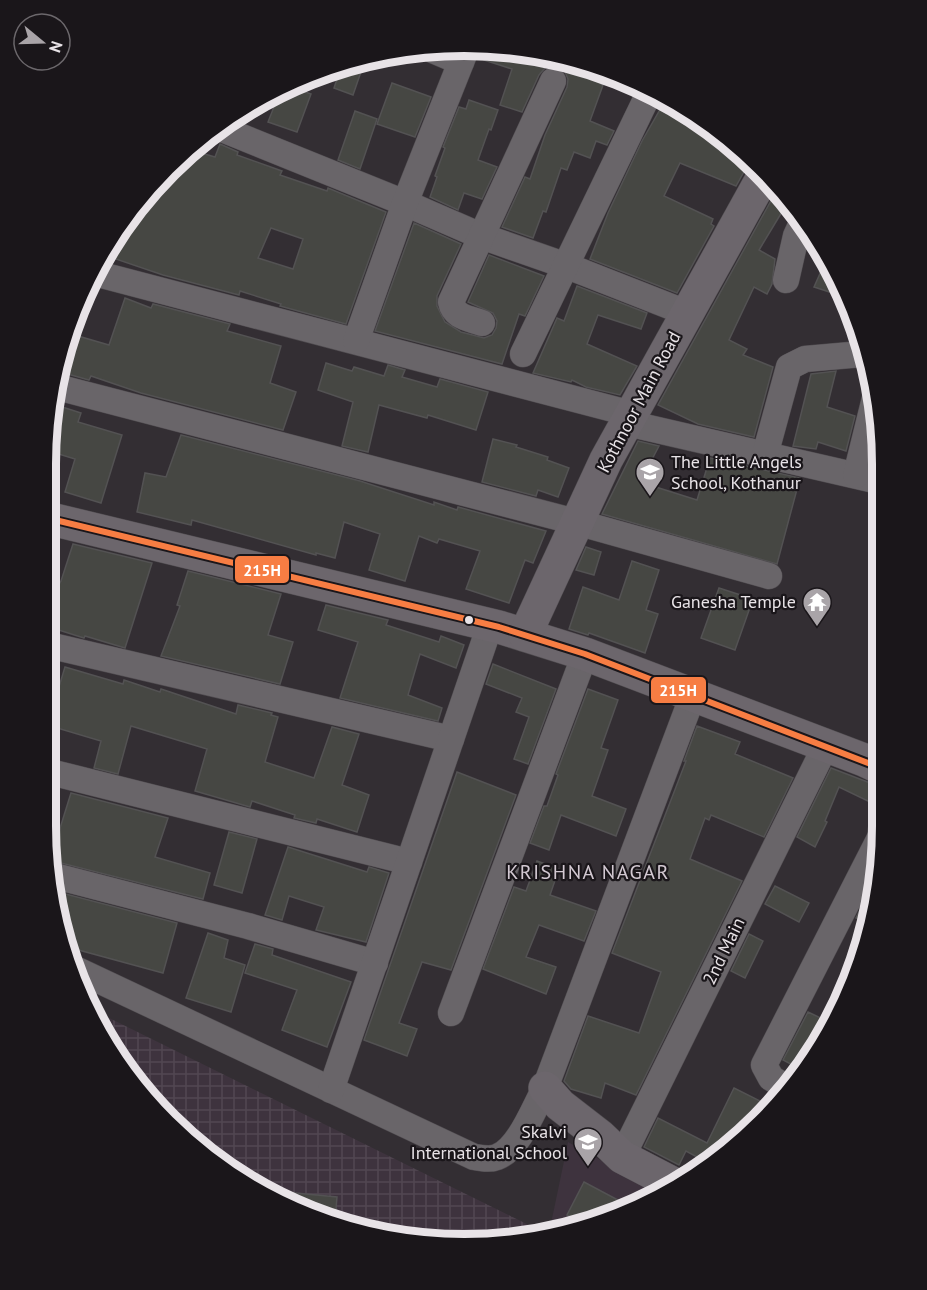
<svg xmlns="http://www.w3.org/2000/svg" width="927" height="1290" font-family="'PT Sans',sans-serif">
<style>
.built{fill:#3e333e}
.industrial{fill:url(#industrial-grid)}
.building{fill:#464743;stroke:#535253;stroke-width:1.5;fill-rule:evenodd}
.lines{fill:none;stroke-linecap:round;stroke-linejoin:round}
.street-casing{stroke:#504c50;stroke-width:27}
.secondary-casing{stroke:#504c50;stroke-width:34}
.street{stroke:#696569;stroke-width:26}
.secondary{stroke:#6c666c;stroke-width:33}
.bus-1-casing{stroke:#1a161a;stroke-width:10}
.bus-1{stroke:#f77d43;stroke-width:6}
.bus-dot{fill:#e8e3e7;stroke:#1a161a;stroke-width:2}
.labels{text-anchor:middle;stroke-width:4.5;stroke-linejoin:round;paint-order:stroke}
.street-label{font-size:18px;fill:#e8e3e7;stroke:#1a161a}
.poi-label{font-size:18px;fill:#e8e3e7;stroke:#1a161a;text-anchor:end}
.neighbourhood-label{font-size:20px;letter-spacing:1.5px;fill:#d3c9d2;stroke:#1a161a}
.rim{fill:none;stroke:#e8e3e7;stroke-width:8}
.line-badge{stroke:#1a161a;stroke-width:2}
.badge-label{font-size:16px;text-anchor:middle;font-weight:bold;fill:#fff}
</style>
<defs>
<pattern id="industrial-grid" width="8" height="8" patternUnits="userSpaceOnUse" patternTransform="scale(1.5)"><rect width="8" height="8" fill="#3e333e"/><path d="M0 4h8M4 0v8" fill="none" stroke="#514751"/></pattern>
</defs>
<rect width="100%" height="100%" fill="#332e33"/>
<polygon class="built" points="568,1142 658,1192 624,1213 549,1233"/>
<polygon class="industrial" points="93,1010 547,1234 518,1241 382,1237 279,1202 188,1141 115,1059"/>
<g class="building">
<polygon points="488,46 572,59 605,72 601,84 603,85 590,121 614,131 607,145 596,141 590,158 574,152 567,170 561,168 546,212 543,211 533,238 502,227 525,177 530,179 545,135 567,87 568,79 565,72 559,67 551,66 545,68 539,75 522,112 500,105 512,69 484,60"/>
<polygon points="351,62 363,66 353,95 334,88 342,64"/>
<polygon points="392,83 431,97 415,137 377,124"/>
<polygon points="288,86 311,94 297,132 268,122 281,89"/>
<polygon points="666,99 719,132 750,161 736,186 680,163 664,196 713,219 711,224 714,226 677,293 590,259 608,213 642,141"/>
<polygon points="469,100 498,110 491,130 489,129 478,160 497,167 482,199 464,193 458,210 430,197 437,177 435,176 445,148 443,147 459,107 466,109"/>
<polygon points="355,111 377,119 360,169 338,160"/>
<path d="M220,144L238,152L237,155L282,171L280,175L327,191L328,188L386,212L346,324L280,306L281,304L240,291L239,295L163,275L101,254L188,149L215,157ZM271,228L303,239L293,269L258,258Z"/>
<polygon points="778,188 788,202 759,250 775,259 772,284 767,294 754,287 729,340 747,349 743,355 773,367 754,437 698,424 658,405"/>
<polygon points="414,223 461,244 437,296 437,306 445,322 461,332 484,338 492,335 496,328 497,321 493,313 468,302 489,255 544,276 525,316 519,314 502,364 375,331"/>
<polygon points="826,260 839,279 845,297 814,287"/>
<polygon points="577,286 647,313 641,329 598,315 587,344 637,366 620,395 586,387 572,380 571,382 533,373 557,318 564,321"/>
<polygon points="125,298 151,308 153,304 230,324 227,331 281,346 270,383 296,392 283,430 141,393 91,376 89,380 57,371 71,334 109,345"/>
<polygon points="326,363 352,371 354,367 384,376 388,365 405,370 402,377 437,387 440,379 488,392 476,430 428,415 427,418 379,405 368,452 342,446 353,402 318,390"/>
<polygon points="836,371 827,407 855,416 846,451 818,442 816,449 793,446 811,374"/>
<polygon points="53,404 81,413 78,422 122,435 101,503 65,492 75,459 52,452"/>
<polygon points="181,435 360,481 434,505 434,502 457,510 458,507 546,531 533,563 525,560 509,603 466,589 480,551 439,539 437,543 419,536 405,581 369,570 380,534 344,522 335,558 316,553 316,555 192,520 191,525 137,512 145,473 166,477"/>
<polygon points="493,439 517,445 516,447 548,457 547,460 569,468 558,497 538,490 536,496 482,482"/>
<polygon points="638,441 659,446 640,482 697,500 710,458 800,478 777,564 602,514"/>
<polygon points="73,544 152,563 125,648 85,636 84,638 49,627 49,583 58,586 61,581"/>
<polygon points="586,547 601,552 594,575 576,570"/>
<polygon points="632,561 659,570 646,610 658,614 645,653 589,633 588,635 569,629 583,587 619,600"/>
<polygon points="188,571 281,594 268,635 293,642 280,684 161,656 180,606 177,605"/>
<polygon points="719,588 753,599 735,650 701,638"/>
<polygon points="326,605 388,620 386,625 439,642 441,636 464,645 456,668 420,654 408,695 442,708 438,721 340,698 358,642 318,630"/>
<polygon points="493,664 556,689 528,764 514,759 529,717 516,712 522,698 486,684"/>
<polygon points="65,667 123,684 124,680 160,692 161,689 236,714 238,705 272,713 271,715 278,717 265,762 314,778 332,727 359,734 342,785 369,795 357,832 317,819 316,823 294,818 295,815 252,801 250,807 195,791 207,749 131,726 118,774 94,768 101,741 47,725 48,687 58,690"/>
<polygon points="588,689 618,700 601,748 608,750 592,796 626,809 616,836 561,815 549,850 530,843 544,806 547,806 558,775 556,774"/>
<polygon points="697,726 740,742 735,754 793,778 764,837 711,815 709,820 705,818 690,859 742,881 636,1095 605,1083 601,1098 571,1089 564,1081 588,1016 639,1033 661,972 612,953 686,761 684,761"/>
<polygon points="831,768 878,786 870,802 839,787 825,821 827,822 815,847 797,837"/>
<polygon points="457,772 516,795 451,970 422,962 399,1023 417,1029 407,1056 364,1040"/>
<polygon points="71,793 168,818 155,857 210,873 203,899 49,860 47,839 56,841"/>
<polygon points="229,832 257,839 242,893 214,885"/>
<polygon points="288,847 367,872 369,867 389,873 366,942 316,930 324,907 289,896 282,920 265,915"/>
<polygon points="537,861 559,869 550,895 596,911 584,941 539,925 526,957 556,967 546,994 483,969 514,887 526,891"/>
<polygon points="877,876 871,917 869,925 856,918"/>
<polygon points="775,886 809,903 799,922 765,904"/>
<polygon points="54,891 177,923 163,973 64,946 59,935"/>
<polygon points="208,933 228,940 224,958 245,965 231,1012 186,998"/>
<polygon points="749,934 763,941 745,978 731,971"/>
<polygon points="255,944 273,949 272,955 351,982 327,1047 282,1030 297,990 245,973"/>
<polygon points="808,1012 829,1022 802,1070 783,1060"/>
<polygon points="734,1088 772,1107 739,1141 693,1170 699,1158 686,1151 679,1165 644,1147 658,1118 707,1143"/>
<polygon points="584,1182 633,1208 624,1213 584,1224 567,1215"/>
<polygon points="264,1190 337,1197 335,1221 279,1202 264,1192"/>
</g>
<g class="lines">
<g class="street-casing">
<g id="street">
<polyline points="428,48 461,62"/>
<polyline points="217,127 405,203 481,236 567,266 687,313"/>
<polyline points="94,273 632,414"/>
<polyline points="786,280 796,236 802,223"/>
<path d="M482,323C468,318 454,317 451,302L553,81"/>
<polyline points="356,341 405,203 467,47"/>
<polyline points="523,354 651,89"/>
<polyline points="53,386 576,522 769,576"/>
<polyline points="627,423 879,481"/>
<polyline points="765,455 789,367 805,359 862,354"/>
<polyline points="856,475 875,398"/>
<polyline points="48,645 451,739"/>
<polyline points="46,771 409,862"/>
<polyline points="51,875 248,926 375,963"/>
<path d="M75,969L474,1157C481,1158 490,1160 497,1157C519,1149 534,1108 545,1088L693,695"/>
<polyline points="451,1013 585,654"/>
<polyline points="789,1089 771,1078 764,1065 881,836"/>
<polyline points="331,1090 490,625"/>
<polyline points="622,1157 826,745"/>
</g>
</g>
<g class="secondary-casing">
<g id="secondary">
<polyline points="51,519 499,627 585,654 864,760 881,768"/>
<polyline points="525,635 606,460 764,175"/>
<polyline points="545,1088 560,1105 600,1136 622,1157 672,1183"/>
</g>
</g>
<use href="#street" class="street"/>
<use href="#secondary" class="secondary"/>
<g class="bus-1-casing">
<polyline id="bus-1" points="51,519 499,627 585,654 881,768"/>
</g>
<use href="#bus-1" class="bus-1"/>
</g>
<defs>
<g id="school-pin" transform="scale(1.5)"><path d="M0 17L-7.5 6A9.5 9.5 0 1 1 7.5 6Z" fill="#a9a4a8" stroke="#1a161a"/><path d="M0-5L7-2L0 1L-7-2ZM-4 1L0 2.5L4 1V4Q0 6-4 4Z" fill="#fff"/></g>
<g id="temple-pin" transform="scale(1.5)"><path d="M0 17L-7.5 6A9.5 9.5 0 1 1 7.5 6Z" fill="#a9a4a8" stroke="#1a161a"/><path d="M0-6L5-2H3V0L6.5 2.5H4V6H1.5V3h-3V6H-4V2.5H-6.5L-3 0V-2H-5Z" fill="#fff"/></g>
</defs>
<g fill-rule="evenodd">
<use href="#school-pin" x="650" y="472"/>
<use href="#temple-pin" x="817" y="602"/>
<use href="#school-pin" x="588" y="1142"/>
</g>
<circle class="bus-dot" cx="469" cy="620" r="5"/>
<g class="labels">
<g class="street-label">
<text transform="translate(639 402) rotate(-62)" y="6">Kothnoor Main Road</text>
<text transform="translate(724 951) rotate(-64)" y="6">2nd Main</text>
</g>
<g class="poi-label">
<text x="671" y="468" text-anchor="start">The Little Angels<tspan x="671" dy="21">School, Kothanur</tspan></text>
<text x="796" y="608">Ganesha Temple</text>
<text x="567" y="1138">Skalvi<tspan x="567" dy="21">International School</tspan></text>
</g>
<g class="neighbourhood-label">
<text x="588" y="879">KRISHNA NAGAR</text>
</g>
</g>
<path d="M0 0H927V1290H0ZM464 56H464A408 408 0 0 1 872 464V826A408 408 0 0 1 464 1234H464A408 408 0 0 1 56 826V464A408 408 0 0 1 464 56Z" fill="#1a161a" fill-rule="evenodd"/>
<path class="rim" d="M464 56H464A408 408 0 0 1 872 464V826A408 408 0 0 1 464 1234H464A408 408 0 0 1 56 826V464A408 408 0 0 1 464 56Z"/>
<g class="line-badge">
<rect x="234" y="555" width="56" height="29" rx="6" fill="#f77d43"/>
<rect x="650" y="676" width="57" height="28" rx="6" fill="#f77d43"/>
</g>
<g class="badge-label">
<text x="262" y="576">215H</text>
<text x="678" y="696">215H</text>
</g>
<g transform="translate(42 42) rotate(109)"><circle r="28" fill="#1a161a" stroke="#6c686c" stroke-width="1.5"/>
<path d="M0-4.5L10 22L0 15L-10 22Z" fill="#a9a4a8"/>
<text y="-9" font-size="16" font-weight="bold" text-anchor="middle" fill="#e8e3e7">N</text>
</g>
</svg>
